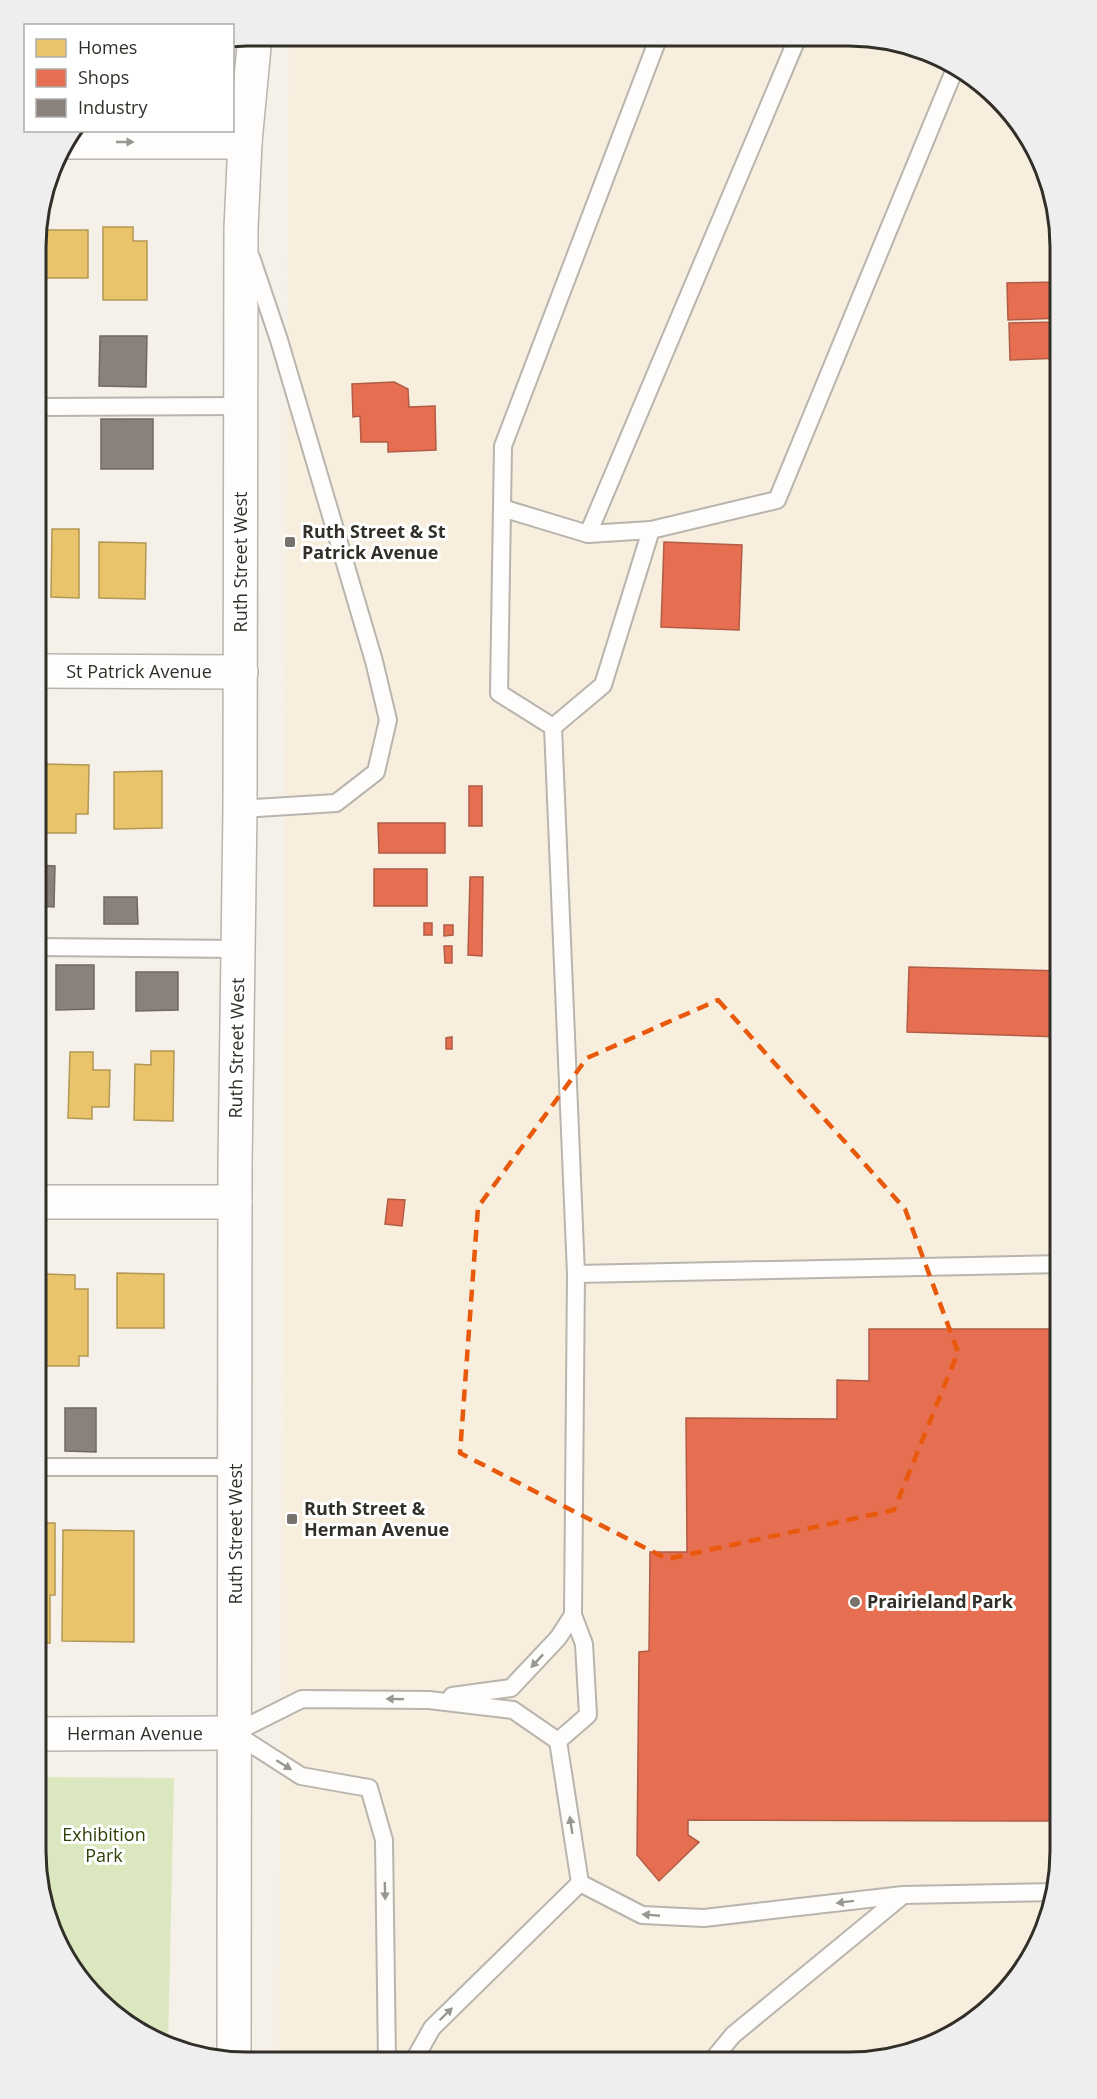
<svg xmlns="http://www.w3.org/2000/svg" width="1097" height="2099" font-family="'Open Sans',sans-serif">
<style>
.built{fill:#f7eedd}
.green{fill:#dbe8bf}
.homes{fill:#e9c46a;stroke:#b29756;stroke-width:1.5}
.shops{fill:#e76f51;stroke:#b15c45;stroke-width:1.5}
.industry{fill:#8a817c;stroke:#706863;stroke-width:1.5}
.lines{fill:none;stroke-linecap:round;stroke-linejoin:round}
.service-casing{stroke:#b8b4ae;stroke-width:20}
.minor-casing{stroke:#b8b4ae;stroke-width:36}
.tertiary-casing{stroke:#b8b4ae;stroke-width:36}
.service{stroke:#fefdfc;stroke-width:16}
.minor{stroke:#fefdfc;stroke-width:33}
.tertiary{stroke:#fefdfc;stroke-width:33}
.oneway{fill:#989692}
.marked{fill:none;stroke:#e8590c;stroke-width:4.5;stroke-dasharray:12 8;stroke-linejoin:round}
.poi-dot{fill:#76736c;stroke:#fff;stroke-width:2}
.labels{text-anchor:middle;stroke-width:6;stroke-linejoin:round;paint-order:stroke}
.poi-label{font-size:18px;font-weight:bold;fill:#322f29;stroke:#fff;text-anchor:start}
.street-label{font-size:18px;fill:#322f29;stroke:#fff}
.park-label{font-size:18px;fill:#2f3f08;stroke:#fff}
.rim{fill:none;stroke:#322f29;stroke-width:3}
</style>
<rect width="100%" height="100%" fill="#f5f1e9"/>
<polygon class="built" points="289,36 891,40 989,89 1050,180 1061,247 1061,1866 1045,1932 1017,1981 967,2027 917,2052 850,2063 279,2061"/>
<polygon class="green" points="36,1777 174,1778 168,2047 108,2011 47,1919 36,1852"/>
<g class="homes">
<polygon points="103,227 133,227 133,241 147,241 147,300 103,300"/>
<rect x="38" y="230" width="50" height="48"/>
<polygon points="52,529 79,529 79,598 51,597"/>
<polygon points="99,542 146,543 145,599 99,598"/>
<polygon points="42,764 89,765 88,814 76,814 76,833 37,833 37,773 41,773"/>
<polygon points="162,771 162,828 114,829 114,772"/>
<polygon points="151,1051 174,1051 173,1121 134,1120 135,1064 151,1065"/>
<polygon points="70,1052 93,1052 93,1070 110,1070 109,1107 92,1107 92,1119 68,1118"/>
<polygon points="37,1073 44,1073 43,1107 37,1106"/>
<polygon points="117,1273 164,1274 164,1328 117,1328"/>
<polygon points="43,1274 75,1275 75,1289 88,1289 88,1356 79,1356 79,1366 43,1366"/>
<polygon points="36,1523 55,1523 55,1595 50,1595 50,1643 36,1643"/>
<polygon points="63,1530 134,1531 134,1642 62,1641"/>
</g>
<g class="shops">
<polygon points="1060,282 1060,318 1008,320 1007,283"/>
<polygon points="1061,322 1061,358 1010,360 1009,323"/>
<polygon points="394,382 408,389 409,407 435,406 436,450 388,452 388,442 361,442 360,416 353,417 352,384"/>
<polygon points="664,542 742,545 739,630 661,627"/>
<rect x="469" y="786" width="13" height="40"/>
<polygon points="378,823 445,823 445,853 379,853"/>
<rect x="374" y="869" width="53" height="37"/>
<polygon points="470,877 483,877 482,956 468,955"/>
<rect x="424" y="923" width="8" height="12"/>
<polygon points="444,925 453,925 453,935 444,936"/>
<polygon points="444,946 452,946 452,963 445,963"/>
<polygon points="909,967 1061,971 1061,1037 907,1032"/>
<polygon points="452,1037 452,1049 446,1049 446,1038"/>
<polygon points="1056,1123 1061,1123 1061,1173 1054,1173"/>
<polygon points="388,1199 405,1200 402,1226 385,1224"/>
<polygon points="869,1329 1061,1329 1061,1821 688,1820 688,1835 699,1842 659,1881 637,1855 639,1652 649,1651 650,1552 687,1552 686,1418 837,1419 837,1380 869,1381"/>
</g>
<g class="industry">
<polygon points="100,336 147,336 146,387 99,386"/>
<rect x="101" y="419" width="52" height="50"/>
<polygon points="37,865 55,866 54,907 37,906"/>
<polygon points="104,897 137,897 138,924 104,924"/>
<polygon points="56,965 94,965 94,1009 56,1010"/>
<polygon points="136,972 178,972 178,1010 136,1011"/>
<polygon points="65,1408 96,1408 96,1452 65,1451"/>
</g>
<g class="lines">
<g class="service-casing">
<g id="service">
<polyline points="658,39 503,446 499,693 553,727 603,685 651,530 777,500 954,71"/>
<polyline points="38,407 241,406"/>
<polyline points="502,508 588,534 651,530"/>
<polyline points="588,534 797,39"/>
<polyline points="553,727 576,1274 573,1615 584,1644 588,1715 558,1741"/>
<polyline points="240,809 336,803 376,772 388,720 374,661 279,340 251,257"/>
<polyline points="37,947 238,949"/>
<polyline points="576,1274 1061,1264"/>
<polyline points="36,1467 237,1467"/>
<polyline points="452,1696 511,1688 558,1638 573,1615"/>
<polyline points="234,1733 302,1699 429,1700 513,1710 558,1741 580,1883"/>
<polyline points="234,1733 301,1776 369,1788 384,1840 387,2062"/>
<polyline points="580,1883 642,1915 704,1918 903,1895 1055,1892"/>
<polyline points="413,2062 432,2028 580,1883"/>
<polyline points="710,2063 733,2035 902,1896"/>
</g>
</g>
<g class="minor-casing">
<g id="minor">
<polyline points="37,671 241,672"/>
<polyline points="37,1202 235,1202"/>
<polyline points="36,1734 234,1733"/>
</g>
</g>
<g class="tertiary-casing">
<g id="tertiary">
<polyline points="67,142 245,142"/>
<polyline points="234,2061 235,1165 240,809 241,229 245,142 255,36"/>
</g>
</g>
<use href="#service" class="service"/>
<use href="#minor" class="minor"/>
<use href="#tertiary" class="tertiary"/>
</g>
<defs><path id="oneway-solid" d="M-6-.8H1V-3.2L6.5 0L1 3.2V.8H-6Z" transform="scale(1.5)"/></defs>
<g class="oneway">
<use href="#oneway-solid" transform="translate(125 142)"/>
<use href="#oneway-solid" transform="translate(537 1661) rotate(133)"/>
<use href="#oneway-solid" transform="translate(395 1699) rotate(-179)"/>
<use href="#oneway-solid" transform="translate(284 1765) rotate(32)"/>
<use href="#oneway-solid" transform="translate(571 1825) rotate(-99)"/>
<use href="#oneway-solid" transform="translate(385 1891) rotate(89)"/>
<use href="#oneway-solid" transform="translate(845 1902) rotate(173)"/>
<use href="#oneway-solid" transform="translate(651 1915) rotate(-175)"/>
<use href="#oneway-solid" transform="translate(446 2014) rotate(-44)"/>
</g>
<path class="marked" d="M718,1000L905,1209L958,1352L894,1510L667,1559L460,1453L478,1207L587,1058Z"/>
<g class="poi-dot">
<rect x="284" y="536" width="12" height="12" rx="3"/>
<rect x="286" y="1513" width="12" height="12" rx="3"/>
<circle cx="855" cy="1602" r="6"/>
</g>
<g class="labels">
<g class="poi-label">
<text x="302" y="538">Ruth Street &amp; St<tspan x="302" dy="21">Patrick Avenue</tspan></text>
<text x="304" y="1515">Ruth Street &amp;<tspan x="304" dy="21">Herman Avenue</tspan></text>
<text x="867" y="1608">Prairieland Park</text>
</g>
<g class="street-label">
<text transform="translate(241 562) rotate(-90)" y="6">Ruth Street West</text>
<text x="139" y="678">St Patrick Avenue</text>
<text transform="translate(237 1048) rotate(-89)" y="6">Ruth Street West</text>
<text transform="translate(236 1534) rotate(-90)" y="6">Ruth Street West</text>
<text x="135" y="1740">Herman Avenue</text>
</g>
<g class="park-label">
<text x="104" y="1841">Exhibition<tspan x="104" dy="21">Park</tspan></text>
</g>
</g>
<path d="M0 0H1097V2099H0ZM247 46H849A201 201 0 0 1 1050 247V1851A201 201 0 0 1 849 2052H247A201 201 0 0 1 46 1851V247A201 201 0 0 1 247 46Z" fill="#efeeee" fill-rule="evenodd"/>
<path class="rim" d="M247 46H849A201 201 0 0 1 1050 247V1851A201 201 0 0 1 849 2052H247A201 201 0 0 1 46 1851V247A201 201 0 0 1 247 46Z"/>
<rect x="24" y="24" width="210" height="108" fill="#ffffff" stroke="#adaca9" stroke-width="1.5"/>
<rect x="36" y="39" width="30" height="18" fill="#e9c46a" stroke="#adaca9" stroke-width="1.5"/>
<text x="78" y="54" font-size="18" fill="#322f29">Homes</text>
<rect x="36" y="69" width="30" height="18" fill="#e76f51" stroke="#adaca9" stroke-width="1.5"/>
<text x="78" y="84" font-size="18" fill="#322f29">Shops</text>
<rect x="36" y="99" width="30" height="18" fill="#8a817c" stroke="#adaca9" stroke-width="1.5"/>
<text x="78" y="114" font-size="18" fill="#322f29">Industry</text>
</svg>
